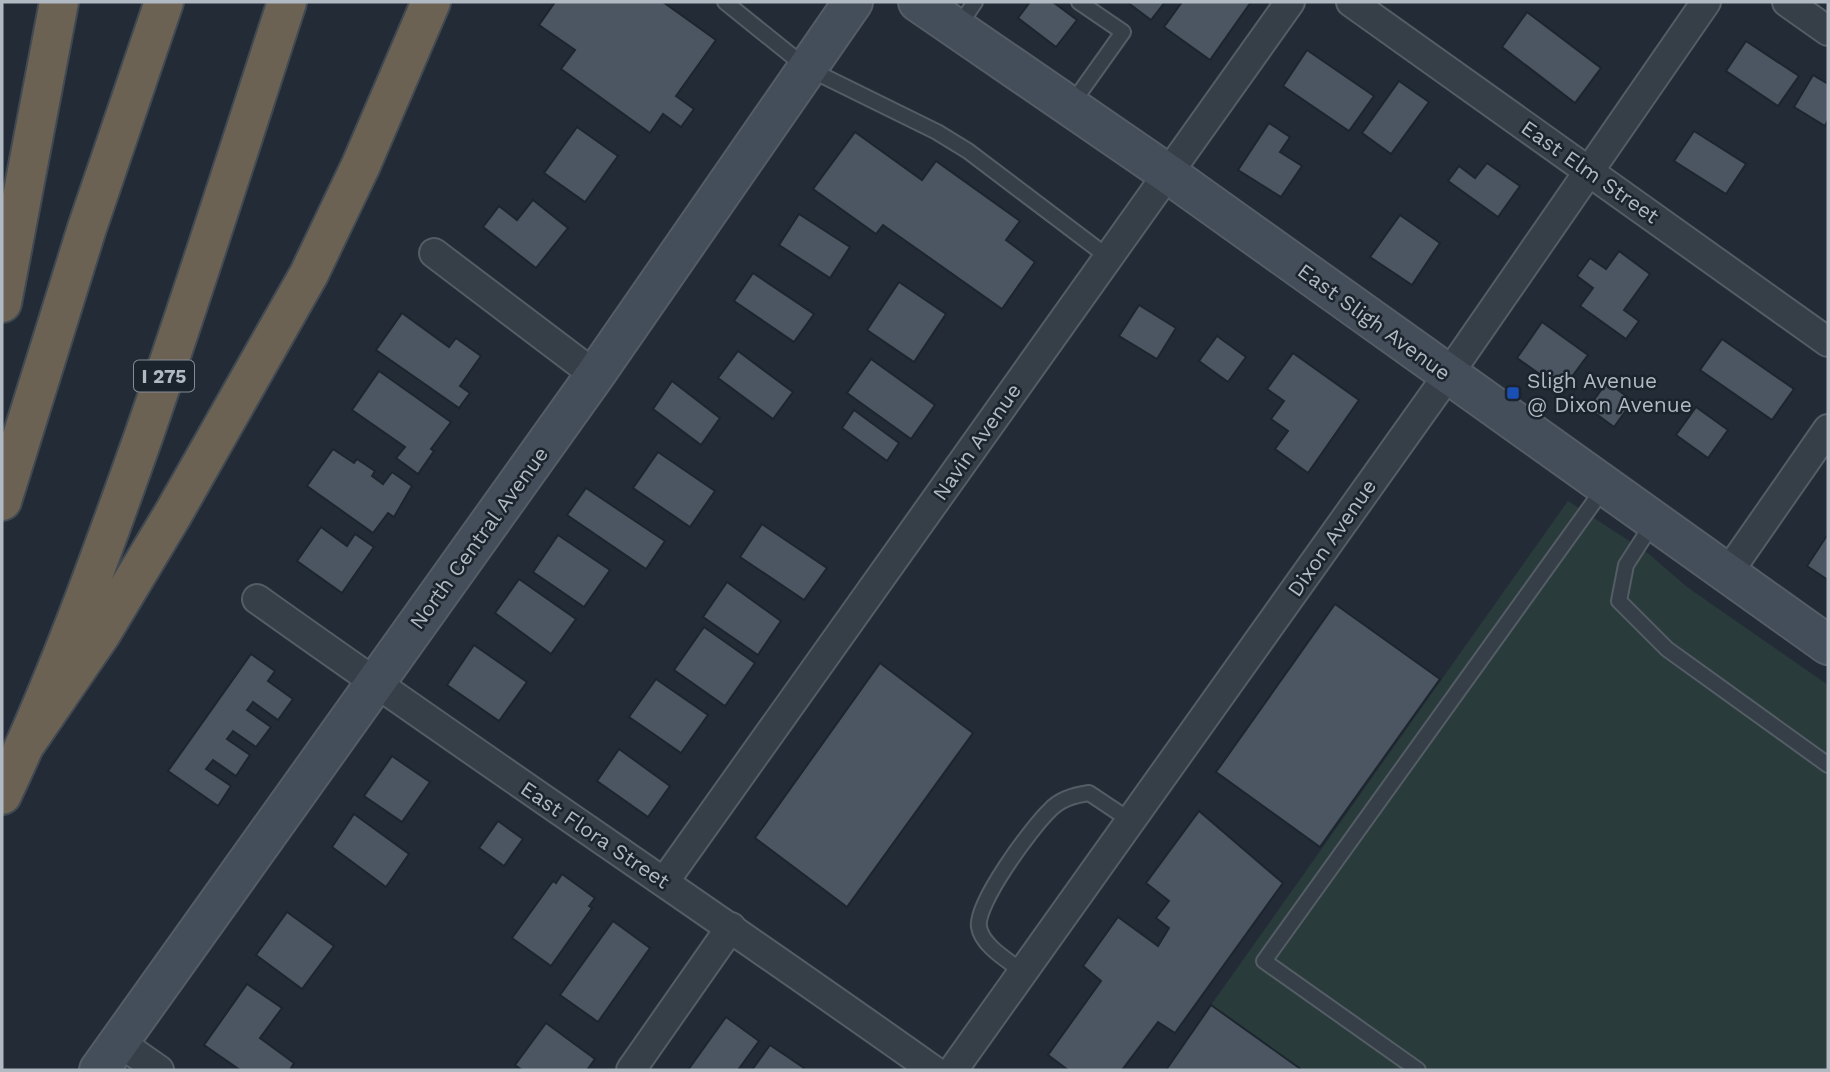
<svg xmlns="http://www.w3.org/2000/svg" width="1830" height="1072" font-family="'Work Sans',sans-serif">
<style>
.green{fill:#293c3b}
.building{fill:#4b5662;stroke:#1d252e;stroke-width:2}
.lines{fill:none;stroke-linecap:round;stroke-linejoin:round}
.lane-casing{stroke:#545c65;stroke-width:18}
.street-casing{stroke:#545c65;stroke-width:32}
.secondary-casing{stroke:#545c65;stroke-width:42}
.highway-casing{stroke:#414952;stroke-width:42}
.lane{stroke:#363e47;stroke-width:14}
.street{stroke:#363e47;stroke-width:28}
.secondary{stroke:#444d5a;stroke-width:38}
.highway{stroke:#6c6254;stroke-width:38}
.transit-dot{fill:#1a4fb4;stroke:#1b232c;stroke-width:2.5}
.labels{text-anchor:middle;stroke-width:5;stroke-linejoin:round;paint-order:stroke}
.shield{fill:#1b232c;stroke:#848c96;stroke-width:2}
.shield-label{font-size:19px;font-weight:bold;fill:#b1b9c3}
.street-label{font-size:21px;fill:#b1b9c3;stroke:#1b232c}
.poi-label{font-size:21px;fill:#b1b9c3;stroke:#1b232c;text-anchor:start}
</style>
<rect width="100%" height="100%" fill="#232c36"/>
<polygon class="green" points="1568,501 1649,554 1687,587 1828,685 1828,1070 1165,1070"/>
<g class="building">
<polygon points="555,2 663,2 716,40 676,96 694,109 681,127 663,114 650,133 561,69 575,50 539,25"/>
<polygon points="1030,2 1053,2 1077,20 1056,47 1018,18"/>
<polygon points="1127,2 1165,2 1151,20"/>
<polygon points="1182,2 1251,2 1210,60 1164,27"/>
<polygon points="1527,12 1601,68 1575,103 1502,47"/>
<polygon points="1746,41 1799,76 1778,106 1726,71"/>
<polygon points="1307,50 1374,96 1349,131 1283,86"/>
<polygon points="1813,75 1828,84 1828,120 1825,126 1794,107"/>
<polygon points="1399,81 1429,102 1391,154 1362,133"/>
<polygon points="1269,123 1290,137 1280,152 1302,166 1281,197 1238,170"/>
<polygon points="577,127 618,156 585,202 544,173"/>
<polygon points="1694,131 1746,164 1726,194 1674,161"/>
<polygon points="855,132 922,180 936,161 1020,221 1006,240 1035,262 1002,309 883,225 876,234 813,189"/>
<polygon points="1487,163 1520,186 1498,217 1448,181 1459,166 1475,178"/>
<polygon points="533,200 568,228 536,268 483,227 499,206 517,220"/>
<polygon points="799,214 850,247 830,278 779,245"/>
<polygon points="1400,215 1440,243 1412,285 1370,257"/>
<polygon points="1619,251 1650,274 1624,310 1639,321 1626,339 1580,306 1593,288 1577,276 1590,258 1606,269"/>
<polygon points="753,273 814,314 794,342 734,301"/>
<polygon points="899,282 946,314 914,362 867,330"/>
<polygon points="1139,305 1176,328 1157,359 1119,336"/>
<polygon points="402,313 449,347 456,338 481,356 460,386 470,393 459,408 376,350"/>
<polygon points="1542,322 1588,355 1562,390 1517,358"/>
<polygon points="1217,336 1246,357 1228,382 1199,361"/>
<polygon points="1722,339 1794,389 1772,420 1700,370"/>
<polygon points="738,351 793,392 773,419 718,378"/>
<polygon points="1293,353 1359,400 1308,473 1275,449 1288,431 1271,419 1284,401 1267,389"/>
<polygon points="871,359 935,405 911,439 847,393"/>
<polygon points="379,371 451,422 431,449 434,451 418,474 396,458 405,447 352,410"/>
<polygon points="672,381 720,418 701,445 653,409"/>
<polygon points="1607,382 1633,401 1614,427 1588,408"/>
<polygon points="1696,407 1728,430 1708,458 1676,435"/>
<polygon points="854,410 899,443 887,461 842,428"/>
<polygon points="333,449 354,463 357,459 375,471 372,476 383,484 392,472 412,486 394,517 388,513 373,533 307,486"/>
<polygon points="658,452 715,491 690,527 633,488"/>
<polygon points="586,488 665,541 646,569 567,515"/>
<polygon points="762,524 827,568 804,600 740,557"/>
<polygon points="321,527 347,546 355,534 374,547 342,593 297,561"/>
<polygon points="1828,534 1828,580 1807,566"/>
<polygon points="558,535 610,570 584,607 533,572"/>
<polygon points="519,579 576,619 551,654 495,613"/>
<polygon points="727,582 781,621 758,655 703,617"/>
<polygon points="1335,604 1440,679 1320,847 1216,772"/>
<polygon points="704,627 755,663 725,706 674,670"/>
<polygon points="474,645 527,682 499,721 447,685"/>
<polygon points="251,654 275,671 268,681 293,699 278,720 253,702 247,710 271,727 256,747 233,731 227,739 250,755 236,776 213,760 206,769 231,786 218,806 168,771"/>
<polygon points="880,663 973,733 847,907 755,838"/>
<polygon points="656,679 708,715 681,753 629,717"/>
<polygon points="619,749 670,786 648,817 597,781"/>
<polygon points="392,756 430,782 402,822 364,796"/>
<polygon points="1199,811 1283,883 1175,1033 1158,1022 1122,1070 1068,1070 1048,1055 1101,981 1083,966 1118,917 1158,946 1169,928 1156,918 1169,901 1146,883"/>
<polygon points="354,814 409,854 386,887 332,847"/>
<polygon points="498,821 523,839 504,866 479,848"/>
<polygon points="562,874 595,898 589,906 592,908 551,966 512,938 553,881 556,883"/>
<polygon points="287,912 334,946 302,989 256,955"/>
<polygon points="613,921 650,948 598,1022 560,995"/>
<polygon points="247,984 282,1008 260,1038 294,1063 290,1070 240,1070 204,1045"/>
<polygon points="1211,1005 1302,1070 1166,1070"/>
<polygon points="726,1017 759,1041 738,1070 688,1070"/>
<polygon points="546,1023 595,1059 587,1070 522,1070 515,1065"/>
<polygon points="770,1045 804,1068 802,1070 752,1070"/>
</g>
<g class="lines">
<g class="lane-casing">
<g id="lane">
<polyline points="725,2 807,68 937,132 968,151 1108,257"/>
<polyline points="958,27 975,2"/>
<polyline points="1071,105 1123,32 1079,2"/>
<polyline points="1653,523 1626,565 1619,601 1667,649 1828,765"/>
<path d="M1023,972C1009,961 982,946 979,927C975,904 1032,827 1050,810C1060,799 1074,795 1089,793L1131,821"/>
<polyline points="1418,1070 1264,961 1604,488"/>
</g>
</g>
<g class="street-casing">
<g id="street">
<polyline points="1351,2 1828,342"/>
<polyline points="1787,2 1828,31"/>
<polyline points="434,253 595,375"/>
<polyline points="1727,574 1828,429"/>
<path d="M257,599C481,759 709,911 933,1070"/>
<polyline points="664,882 1290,2"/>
<polyline points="119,1042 159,1070"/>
<polyline points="631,1070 731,927"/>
<polyline points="953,1070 1448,375 1706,2"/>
</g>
</g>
<g class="secondary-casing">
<g id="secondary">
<polyline points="918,2 1167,173 1828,645"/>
<polyline points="99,1070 595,375 853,2"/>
</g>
</g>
<g class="highway-casing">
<g id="highway">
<polyline points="2,303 59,2"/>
<polyline points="2,501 87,228 164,2"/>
<polyline points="25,745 101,634 173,514 309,274 361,165 431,2"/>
<path d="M2,795C57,678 101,556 144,435C194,291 240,146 287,2"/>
</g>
</g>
<use href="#lane" class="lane"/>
<use href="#street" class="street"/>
<use href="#secondary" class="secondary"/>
<use href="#highway" class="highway"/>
</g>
<rect class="transit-dot" x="1506" y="386" width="14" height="14" rx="3.5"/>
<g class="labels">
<rect class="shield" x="134" y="360.5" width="60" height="31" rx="5"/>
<g class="shield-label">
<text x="164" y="383">I 275</text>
</g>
<g class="street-label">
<text transform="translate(1590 172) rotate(35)" y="7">East Elm Street</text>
<text transform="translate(1374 322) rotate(36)" y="7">East Sligh Avenue</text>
<text transform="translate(977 442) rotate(-55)" y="7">Navin Avenue</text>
<text transform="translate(479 538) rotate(-54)" y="7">North Central Avenue</text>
<text transform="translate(1332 538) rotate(-55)" y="7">Dixon Avenue</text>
<text transform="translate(595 835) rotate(34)" y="7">East Flora Street</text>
</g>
<g class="poi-label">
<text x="1527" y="388">Sligh Avenue<tspan x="1527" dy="24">@ Dixon Avenue</tspan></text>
</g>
</g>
<rect width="1830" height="1072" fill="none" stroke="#b1b9c3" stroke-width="7"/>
</svg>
